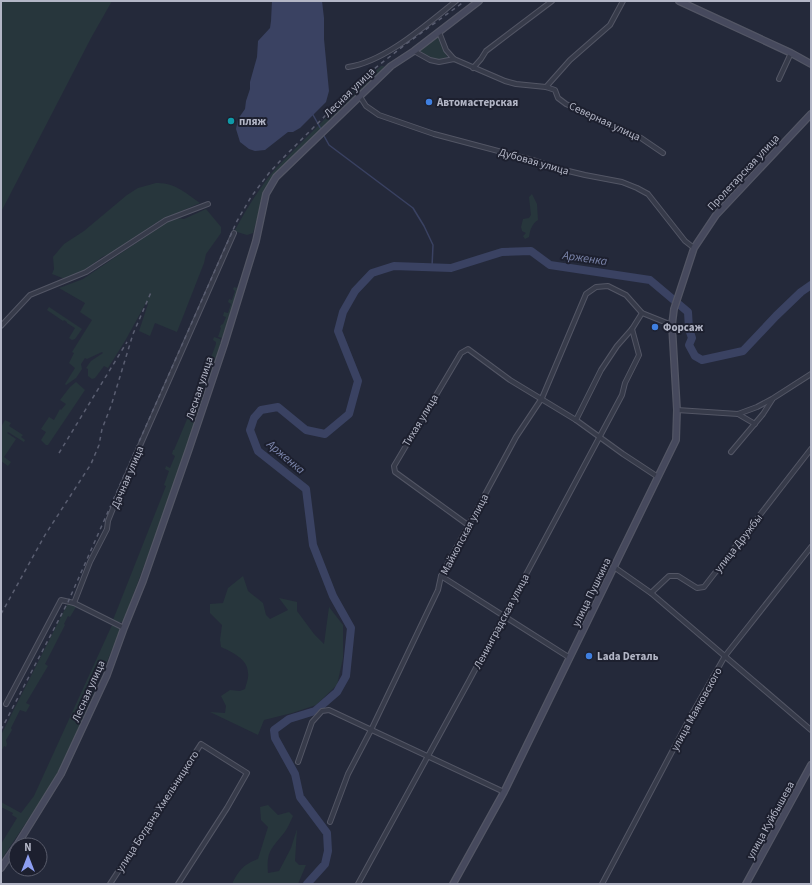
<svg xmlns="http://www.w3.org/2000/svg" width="812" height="885" font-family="'Source Sans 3',sans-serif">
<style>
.green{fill:#27363c}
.water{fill:#3a4262}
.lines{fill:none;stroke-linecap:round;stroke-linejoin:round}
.stream{stroke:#3a4262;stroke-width:1.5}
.river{stroke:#3a4262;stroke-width:8}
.street-casing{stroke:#535665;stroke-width:6}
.secondary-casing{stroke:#535665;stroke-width:8}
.street{stroke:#373b4a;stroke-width:4}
.secondary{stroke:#46495d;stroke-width:5.5}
.rail{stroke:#5a5e71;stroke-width:1.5;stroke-dasharray:4 4;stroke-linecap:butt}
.shop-dot{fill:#3f7fe0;stroke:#1d202f;stroke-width:1.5}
.culture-dot{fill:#0f9aa8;stroke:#1d202f;stroke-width:1.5}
.labels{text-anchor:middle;stroke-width:4;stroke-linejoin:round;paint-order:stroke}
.street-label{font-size:11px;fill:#b3b6c6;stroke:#1d202f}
.poi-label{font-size:11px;font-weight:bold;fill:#b3b6c6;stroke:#1d202f;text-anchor:start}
.water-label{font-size:12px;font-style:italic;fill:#7c86ac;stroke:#1d202f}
</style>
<rect width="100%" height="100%" fill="#24293a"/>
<g class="green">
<polygon points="1,1 112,1 91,38 1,212"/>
<polygon points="436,37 439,37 448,59 434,60 421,53 421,50"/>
<path d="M381,66H384L383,70L288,162L261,205L253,233L247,235L237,232L235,230C247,208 260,187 276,168L355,89Z"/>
<path d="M156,183C174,182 186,193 200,203L159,221L110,254L102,257L87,269L65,279L52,274L54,269L53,257L64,244L84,231L127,195L138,188Z"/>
<path d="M532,194L537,204L538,220C532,224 530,230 529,237L525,239L523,236L526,233L522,231L521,227L523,219L529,218L531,215L529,197Z"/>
<polygon points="206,209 221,227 221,233 206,254 204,263 177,332 155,323 150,336 139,331 148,304 146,303 125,341 108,368 104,366 95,378 92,379 88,376 88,369 86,368 91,361 103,353 102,352 87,359 85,358 81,364 82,369 76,378 66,385 65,384 75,368 69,363 74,353 72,352 92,320 80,312 85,303 59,288 83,279 167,222 177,218 184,219"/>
<polygon points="242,275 243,277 222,338 218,337 221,328 220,327 221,325 223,324 226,317 223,316 224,312 228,313 231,304 228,302 229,299 232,300 235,291 233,289 234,287 237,288"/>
<polygon points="49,307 82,329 75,339 72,340 69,338 75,328 67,323 67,322 64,320 63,321 47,310"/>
<polygon points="214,337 220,339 221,342 172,491 123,622 118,622 113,620 166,486 164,485 169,471 165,469 166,466 170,468 175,456 172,454 173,450 174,450 188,417 185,416 186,413 189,414 193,406 216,344 216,342 213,340"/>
<polygon points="76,382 85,390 48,445 46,445 41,440 46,432 41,429 49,417 54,420 60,409 61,410 66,404 60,400 70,387"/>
<polygon points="5,420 11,423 9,426 23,435 21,437 25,440 24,442 8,432 7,433 16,439 4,457 11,462 8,466 1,461 1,427"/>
<path d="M243,576L248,591L263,603L266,615L270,619L288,610L279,598L297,602V611L314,634L324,644L329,607L343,625V658L337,685L316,705L292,713L264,720L258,735L210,712L225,713L226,706L221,696L230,690L240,691L245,689C246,684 249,678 248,673C248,659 232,652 221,647L220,640L222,625L210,613V604L223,603L228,588Z"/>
<polygon points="68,603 74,605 120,627 120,631 83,718 59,770 46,793 1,860 1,844 17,818 12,815 13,813 1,807 1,802 21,813 34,796 112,625 76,607 70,617 68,616 64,624 65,625 45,664 48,666 26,703 30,705 26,712 20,710 11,728 12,730 6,740 7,744 6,747 4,746 1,752 1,735"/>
<path d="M268,805L278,815L289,812L293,816C290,822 288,828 284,833C271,849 266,852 268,873L279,871L291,848L297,829L295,861L299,865H306L298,884H232C239,870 243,865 258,859L268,827L261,820L260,807Z"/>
</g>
<polygon class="water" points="272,1 322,1 324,18 324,39 329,91 326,102 300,128 293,132 288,132 265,150 255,151 249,149 240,142 236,129 238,119 245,109 246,101 250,89 250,82 257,57 258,41 270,28 271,21"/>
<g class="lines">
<g class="stream">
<polyline points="312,113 322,131"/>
<polyline points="323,134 329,145 413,208 424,226 433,245 432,267"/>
</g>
<polyline class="river" points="307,884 325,864 328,851 327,833 300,797 295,774 275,738 274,730 289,719 315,711 337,692 346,676 351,628 333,596 313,545 306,489 258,451 250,430 254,418 261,410 278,407 306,430 325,434 349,414 358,381 338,331 343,312 355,291 372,273 394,266 451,268 502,252 531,251 550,265 650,280 688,312 689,329 692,338 689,345 695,356 702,360 743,351 776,316 801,292 811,285"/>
<g class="street-casing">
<g id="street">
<polyline points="439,32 446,50 454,59"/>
<polyline points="414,51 430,60 439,62 454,59 505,81 516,84 546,87 555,90 558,98 566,104 641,138 663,153"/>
<path d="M348,67C385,62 427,24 456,1"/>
<polyline points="473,68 481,59 486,51 552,1"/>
<polyline points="779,79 791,53"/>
<polyline points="546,87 570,60 610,25 623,1"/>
<polyline points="359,95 366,106 379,115 434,134 536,161 560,169 585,175 622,182 637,188 648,194 685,241 694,248"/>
<polyline points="1,326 30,295 86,272 166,220 208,204"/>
<polyline points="677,410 738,414 757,407 772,399 811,374"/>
<polyline points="738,414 755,424"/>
<polyline points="576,420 601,370 617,346 632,329 642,313 672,325"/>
<polyline points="731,452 763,414 772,400"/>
<polyline points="468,525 395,472 394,466 461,353 468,349 510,380 576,420 623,454 658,477"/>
<polyline points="614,567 651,593 811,730"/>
<polyline points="441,576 570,658"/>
<polyline points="651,593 669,576 678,576 697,588 704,587 811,449"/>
<polyline points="74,603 124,628"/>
<polyline points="6,704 61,600 74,603 90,562 107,529 108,521 120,491 234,233"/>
<polyline points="298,762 312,722 322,711 329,710 504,792"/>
<polyline points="330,822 348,774 371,730 438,590 441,576 516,437 542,398 586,294 596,287 608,286 626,295 642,313"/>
<polyline points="110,884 201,744 247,773 227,808 178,884"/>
<polyline points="358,884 469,681 622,395 625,383 639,355 632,329"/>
<polyline points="602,884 693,712 725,656 811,547"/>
</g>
</g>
<g class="secondary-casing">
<g id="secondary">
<polyline points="679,1 791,53 811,64"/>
<polyline points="17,845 61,774 107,675 124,628 143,581 189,449 224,345 256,241 266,194 276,177 391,66 414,51 479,1"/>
<polyline points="1,868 16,846"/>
<polyline points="453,884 504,792 676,440 677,410 672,325 674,309 694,248 716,215 811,114"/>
<polyline points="746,884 811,765"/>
</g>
</g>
<use href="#street" class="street"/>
<use href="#secondary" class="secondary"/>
<g class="rail">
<polyline points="59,453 127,342"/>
<polyline points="1,614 45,535 91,464 99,445 102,429 111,406 133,334 152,290"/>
<polyline points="1,730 68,602 224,250 237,221 251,197 269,173 281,160 365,76 406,44 465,1"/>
</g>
</g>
<g class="shop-dot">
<circle cx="429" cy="102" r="4"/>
<circle cx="655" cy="327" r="4"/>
<circle cx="589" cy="656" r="4"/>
</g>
<circle class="culture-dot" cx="231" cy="121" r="4"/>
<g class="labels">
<g class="street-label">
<text transform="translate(349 92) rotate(-44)" y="4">Лесная улица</text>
<text transform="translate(605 121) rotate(25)" y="4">Северная улица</text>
<text transform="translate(534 161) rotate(16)" y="4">Дубовая улица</text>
<text transform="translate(743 172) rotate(-47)" y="4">Пролетарская улица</text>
<text transform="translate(199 388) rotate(-72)" y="4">Лесная улица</text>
<text transform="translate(420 420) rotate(-59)" y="4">Тихая улица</text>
<text transform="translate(127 477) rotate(-67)" y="4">Дачная улица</text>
<text transform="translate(464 534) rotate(-62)" y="4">Майкопская улица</text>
<text transform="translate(738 543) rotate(-52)" y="4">улица Дружбы</text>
<text transform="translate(591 592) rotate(-64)" y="4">улица Пушкина</text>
<text transform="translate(501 621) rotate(-62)" y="4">Ленинградская улица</text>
<text transform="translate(88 691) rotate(-66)" y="4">Лесная улица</text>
<text transform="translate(696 709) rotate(-61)" y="4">улица Маяковского</text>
<text transform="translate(157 811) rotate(-57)" y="4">улица Богдана Хмельницкого</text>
<text transform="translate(770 820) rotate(-61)" y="4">улица Куйбышева</text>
</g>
<g class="poi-label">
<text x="437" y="106">Автомастерская</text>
<text x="239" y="125">пляж</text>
<text x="663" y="331">Форсаж</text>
<text x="597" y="660">Lada Dеталь</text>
</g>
<g class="water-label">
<text transform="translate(585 258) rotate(8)" y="4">Арженка</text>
<text transform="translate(286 457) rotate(40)" y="4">Арженка</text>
</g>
</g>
<rect width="812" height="885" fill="none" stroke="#b3b6c6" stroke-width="4"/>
<g transform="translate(28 857)"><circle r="19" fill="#1d202f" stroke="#595c6b"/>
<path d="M0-3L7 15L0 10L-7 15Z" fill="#8d9ef1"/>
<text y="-6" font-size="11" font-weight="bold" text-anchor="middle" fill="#b3b6c6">N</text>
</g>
</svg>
